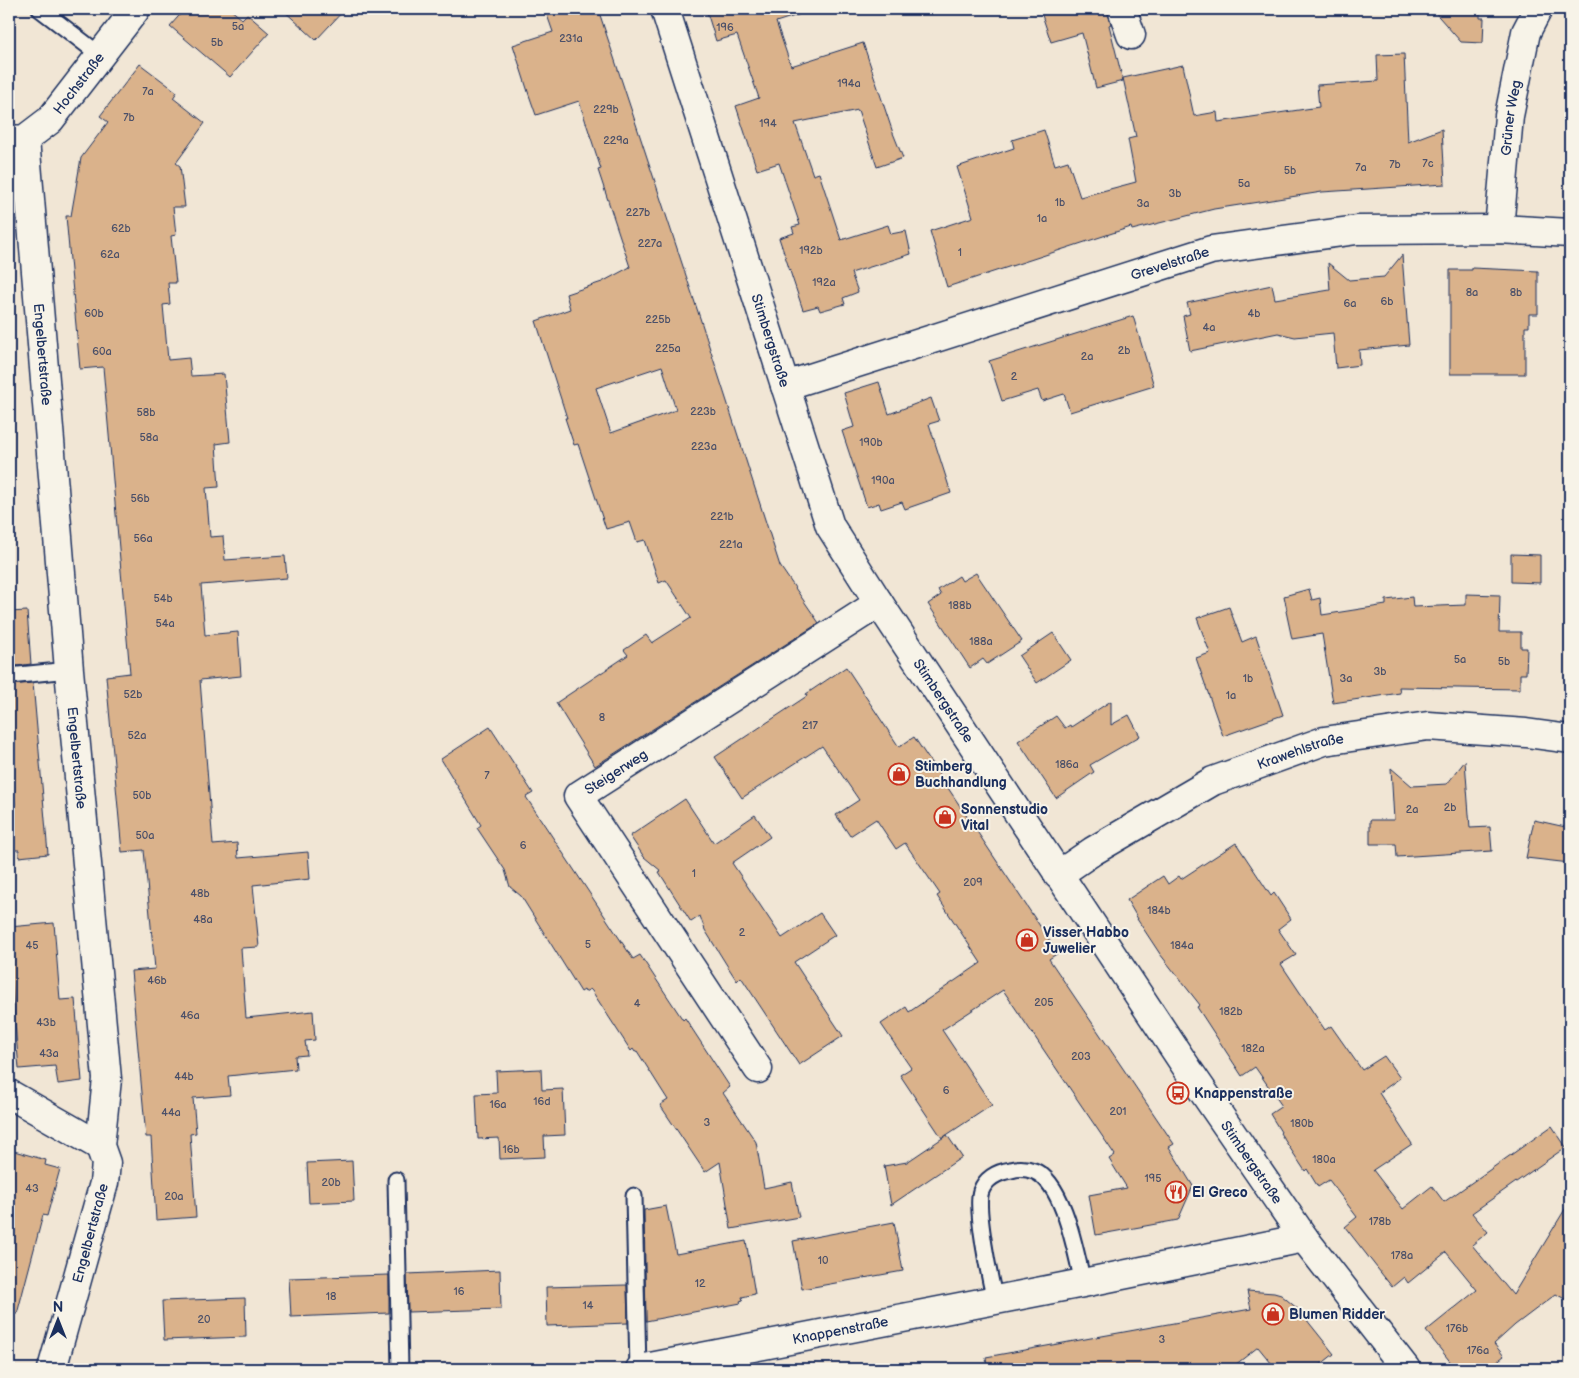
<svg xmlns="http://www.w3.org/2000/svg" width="1579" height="1378" font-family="'Balsamiq Sans',sans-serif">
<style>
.building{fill:#dab28b;stroke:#1b2f5e;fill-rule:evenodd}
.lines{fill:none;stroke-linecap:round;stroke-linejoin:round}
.service-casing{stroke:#1b2f5e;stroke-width:19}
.minor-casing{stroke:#1b2f5e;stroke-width:31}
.tertiary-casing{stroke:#1b2f5e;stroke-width:31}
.service{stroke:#f7f3e8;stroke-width:15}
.minor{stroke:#f7f3e8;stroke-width:28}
.tertiary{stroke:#f7f3e8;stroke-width:28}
.labels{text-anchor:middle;stroke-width:4;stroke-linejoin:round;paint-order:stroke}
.number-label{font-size:11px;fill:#4b5069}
.street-label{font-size:14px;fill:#1b2f5e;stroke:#f7f3e8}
.poi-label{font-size:14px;font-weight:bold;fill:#1b2f5e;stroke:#f7f3e8;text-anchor:start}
</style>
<rect width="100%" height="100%" fill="#f1e6d5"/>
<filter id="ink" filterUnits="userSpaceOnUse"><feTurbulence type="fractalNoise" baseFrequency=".02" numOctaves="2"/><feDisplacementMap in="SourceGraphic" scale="10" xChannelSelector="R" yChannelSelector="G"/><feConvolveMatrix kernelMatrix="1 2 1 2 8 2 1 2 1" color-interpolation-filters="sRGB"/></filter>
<g filter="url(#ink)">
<g class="building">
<polygon points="185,9 230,9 242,19 247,14 269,33 230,77 170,26"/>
<polygon points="282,9 345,9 316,40"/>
<path d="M545,9H598L701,321L780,566L819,623L595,766L556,703L628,655L624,650L646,635L652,643L691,618L666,580L659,583L645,540L637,542L630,522L606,529L578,444L574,445L565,418H567L536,321L570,309L566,294L602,282L630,267L598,170L601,169L579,101L536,115L529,95L513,45L553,32ZM662,366L676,410L611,433L596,388Z"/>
<polygon points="706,9 800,9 801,14 776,22 791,66 863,43 893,133 903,158 877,167 858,110 795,123 813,175 819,173 841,240 888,225 891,234 906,231 911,254 851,273 858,292 843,298 845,304 820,311 818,306 803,310 779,238 794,233 792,227 800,225 779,163 757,170 736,106 759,98 737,35 716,41"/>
<polygon points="1040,9 1107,9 1111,24 1109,25 1123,81 1096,88 1082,33 1051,42"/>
<polygon points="1432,9 1480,9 1480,18 1484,18 1483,43 1461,42"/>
<polygon points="1404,54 1408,142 1442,129 1445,184 1322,192 1214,209 1132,230 1131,227 947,287 930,231 973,217 957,167 1014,148 1012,140 1044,130 1055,165 1068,161 1080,197 1136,182 1128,139 1136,137 1123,78 1183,65 1194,116 1217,112 1218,122 1319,107 1317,85 1378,81 1377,55"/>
<polygon points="140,64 177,92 173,98 205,123 176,163 180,166 185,207 173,207 176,235 171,236 176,283 168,283 170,304 163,305 168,360 189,358 191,376 224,374 230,442 216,444 219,487 206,488 210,537 223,536 225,560 285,556 287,578 201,585 205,635 238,632 241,676 200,680 213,845 237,843 238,858 308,852 310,879 253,885 259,947 241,948 246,1018 313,1011 315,1040 305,1041 307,1055 295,1056 296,1069 228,1076 230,1095 193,1098 196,1133 190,1134 196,1217 156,1220 151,1137 146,1137 131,971 155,969 144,850 122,852 106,676 130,673 103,367 80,369 66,216 71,216 81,158 108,122 100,116"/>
<polygon points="1402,255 1409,345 1359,350 1360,365 1336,368 1333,333 1295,337 1278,333 1190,351 1183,316 1190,314 1187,303 1272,285 1275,299 1330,290 1328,263 1349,280 1384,277"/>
<polygon points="1472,268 1538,271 1538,314 1529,314 1529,327 1525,327 1525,374 1450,374 1450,270 1472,270"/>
<polygon points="1133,316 1154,386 1070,412 1064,394 1042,401 1038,390 1002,401 989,361"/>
<polygon points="879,382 889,414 931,398 939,421 929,424 951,493 905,509 902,502 881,509 879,503 867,507 842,431 854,427 844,393"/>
<polygon points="1511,554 1540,555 1540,583 1511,582"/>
<polygon points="976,573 1022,641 987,664 983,659 970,668 928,604 941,595 938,590 959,576 962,581"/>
<polygon points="1309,589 1312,600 1320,598 1322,615 1386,605 1386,600 1412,597 1413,607 1466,605 1466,594 1500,595 1499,632 1521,632 1521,648 1527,648 1526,674 1520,674 1520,689 1399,687 1400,693 1333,703 1322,634 1292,639 1286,611 1287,610 1284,596"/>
<polygon points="1229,607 1242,642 1256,636 1283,715 1223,736 1196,658 1210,653 1197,618"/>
<polygon points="27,611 31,664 9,667 9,612"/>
<polygon points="1053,633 1071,660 1037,683 1019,656"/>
<polygon points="846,667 899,747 914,737 1058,953 1049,959 1174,1144 1169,1147 1193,1186 1178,1220 1096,1235 1089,1195 1127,1188 1109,1159 1115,1155 1003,990 942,1030 992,1105 942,1138 900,1075 911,1068 881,1024 906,1007 909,1012 981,963 937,896 940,894 905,843 896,849 876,819 850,836 836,815 859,800 822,746 742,798 715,757 807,696 806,694"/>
<polygon points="33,683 48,854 19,857 19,850 9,850 9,806 15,805 11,753 9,753 9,685"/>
<polygon points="1111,701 1111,725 1129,715 1140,736 1090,765 1094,772 1056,798 1018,741 1056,716 1065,728 1070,725 1071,727"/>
<polygon points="490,727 533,793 526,797 633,959 640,955 683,1020 685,1018 730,1087 723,1093 756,1142 764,1188 792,1182 799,1217 731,1229 720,1162 705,1172 660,1105 668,1100 637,1051 635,1052 633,1049 631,1051 592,991 590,989 585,992 584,990 581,992 521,896 510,887 505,870 477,828 481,825 441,759"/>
<polygon points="1465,761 1470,828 1490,827 1492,851 1397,857 1396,844 1370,844 1370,820 1394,820 1391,768 1412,786 1447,784"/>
<polygon points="685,799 714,843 755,815 770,837 732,863 782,938 820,913 835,935 794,962 843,1036 799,1065 741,977 737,981 728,967 705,930 700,916 691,922 659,872 661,871 644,857 630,836"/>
<polygon points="1534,820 1570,828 1570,863 1526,858"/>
<polygon points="1236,843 1271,896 1274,893 1291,919 1278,929 1296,955 1281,964 1325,1030 1331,1026 1362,1070 1384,1056 1400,1078 1379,1093 1412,1144 1373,1170 1403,1209 1432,1186 1444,1202 1552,1126 1566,1147 1472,1213 1488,1232 1472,1245 1513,1295 1570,1201 1570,1302 1556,1294 1515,1325 1494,1344 1504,1356 1487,1369 1456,1369 1426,1331 1477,1290 1446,1252 1408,1283 1404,1277 1392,1287 1345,1227 1357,1217 1329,1180 1318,1187 1307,1169 1305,1171 1280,1133 1281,1132 1270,1114 1282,1106 1255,1067 1242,1076 1197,1007 1200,1005 1160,954 1137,919 1138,919 1127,900 1163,876 1168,884 1179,876 1181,879"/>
<polygon points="54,923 60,1000 75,999 82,1081 58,1084 55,1066 19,1069 9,954 9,927"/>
<polygon points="541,1069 542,1090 563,1089 565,1135 544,1136 545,1157 500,1159 499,1138 478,1139 476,1094 497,1093 496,1071"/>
<polygon points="947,1135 962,1157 891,1205 884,1166 907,1162"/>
<polygon points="14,1151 46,1160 45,1165 60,1169 47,1216 43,1215 17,1314 9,1313 9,1155 12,1156"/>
<polygon points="352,1161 354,1201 309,1203 307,1163"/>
<polygon points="666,1206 676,1254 746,1241 755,1294 742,1297 743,1300 740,1301 741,1303 646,1321 644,1210"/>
<polygon points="894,1222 903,1271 802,1289 793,1241"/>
<polygon points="500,1270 501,1309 408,1312 407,1274"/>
<polygon points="389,1275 389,1313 291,1317 289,1278"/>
<polygon points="627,1285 628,1323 547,1326 546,1287"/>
<polygon points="1247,1291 1274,1293 1281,1295 1298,1309 1334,1354 1315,1369 1276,1369 1258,1347 1230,1369 987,1369 986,1357 1251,1309"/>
<polygon points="245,1298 246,1337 164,1340 162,1301"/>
</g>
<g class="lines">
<g class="service-casing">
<g id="service">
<polyline points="40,9 100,55"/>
<polyline points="9,676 69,670"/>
<polyline points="396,1180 400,1369"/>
<polyline points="634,1196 638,1369"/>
<path d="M995,1300C990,1280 975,1208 981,1191C986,1178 998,1172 1011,1170C1018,1168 1026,1168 1034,1171C1064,1182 1076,1254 1083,1283"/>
</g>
</g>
<g class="minor-casing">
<g id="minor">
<polyline points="1122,9 1131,35"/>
<path id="s1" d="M25,139L69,670L107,1079L100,1146L106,1163L104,1183L52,1369"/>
<path id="s2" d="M9,140L25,139L50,120L136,9"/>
<path id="s3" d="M1499,229L1509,116L1526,32L1538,9"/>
<path id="s4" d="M785,386L1211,250L1357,230L1499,229L1570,233"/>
<path id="s5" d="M1058,875L1093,851L1213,781L1324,741L1428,726L1526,733L1570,739"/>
<path id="s6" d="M758,1069L578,796L879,603"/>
<polyline points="9,1094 100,1146"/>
<path id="s7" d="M640,1369L1083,1283L1304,1238"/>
</g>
</g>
<g class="tertiary-casing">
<g id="tertiary">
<path id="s8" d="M665,9L830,526L879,603L1189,1071L1304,1238L1406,1369"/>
</g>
</g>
<use href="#service" class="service"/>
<use href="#minor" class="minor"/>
<use href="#tertiary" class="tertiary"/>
</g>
</g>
<defs>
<g id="shop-ring" transform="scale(1.125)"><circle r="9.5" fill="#f7f3e8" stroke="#c8321e" stroke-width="1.5"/><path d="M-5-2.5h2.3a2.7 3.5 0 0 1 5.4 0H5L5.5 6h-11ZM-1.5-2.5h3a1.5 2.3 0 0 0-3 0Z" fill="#c8321e"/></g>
<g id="bus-ring" transform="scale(1.125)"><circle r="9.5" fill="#f7f3e8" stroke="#c8321e" stroke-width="1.5"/><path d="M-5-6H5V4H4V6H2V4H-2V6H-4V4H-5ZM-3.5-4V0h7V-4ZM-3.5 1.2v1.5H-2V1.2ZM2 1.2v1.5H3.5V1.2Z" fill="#c8321e"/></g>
<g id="restaurant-ring" transform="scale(1.125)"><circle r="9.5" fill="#f7f3e8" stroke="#c8321e" stroke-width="1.5"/><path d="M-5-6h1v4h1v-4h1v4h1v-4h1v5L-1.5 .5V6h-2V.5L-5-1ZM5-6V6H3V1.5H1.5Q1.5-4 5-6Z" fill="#c8321e"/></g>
</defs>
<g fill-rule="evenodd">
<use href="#shop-ring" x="899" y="774"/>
<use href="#shop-ring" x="945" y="817"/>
<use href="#shop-ring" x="1027" y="940"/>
<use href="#bus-ring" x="1178" y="1093"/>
<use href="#restaurant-ring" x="1176" y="1192"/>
<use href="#shop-ring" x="1273" y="1314"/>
</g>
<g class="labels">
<g class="number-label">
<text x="238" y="30">5a</text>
<text x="725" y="31">196</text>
<text x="571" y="42">231a</text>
<text x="217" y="46">5b</text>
<text x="849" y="87">194a</text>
<text x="148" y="95">7a</text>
<text x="606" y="113">229b</text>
<text x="129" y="121">7b</text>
<text x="768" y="127">194</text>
<text x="616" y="144">229a</text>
<text x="1428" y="167">7c</text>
<text x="1395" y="168">7b</text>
<text x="1361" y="171">7a</text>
<text x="1290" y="174">5b</text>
<text x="1244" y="187">5a</text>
<text x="1175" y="197">3b</text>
<text x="1060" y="206">1b</text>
<text x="1143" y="207">3a</text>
<text x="638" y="216">227b</text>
<text x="1042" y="222">1a</text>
<text x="121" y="232">62b</text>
<text x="650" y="247">227a</text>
<text x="811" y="254">192b</text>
<text x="960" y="256">1</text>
<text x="110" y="258">62a</text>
<text x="824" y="286">192a</text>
<text x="1472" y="296">8a</text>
<text x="1516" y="296">8b</text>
<text x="1387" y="305">6b</text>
<text x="1350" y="307">6a</text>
<text x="94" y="317">60b</text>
<text x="1254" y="317">4b</text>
<text x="658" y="323">225b</text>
<text x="1209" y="331">4a</text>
<text x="668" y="352">225a</text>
<text x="1124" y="354">2b</text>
<text x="102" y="355">60a</text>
<text x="1087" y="360">2a</text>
<text x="1014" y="380">2</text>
<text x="703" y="415">223b</text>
<text x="146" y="416">58b</text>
<text x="149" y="441">58a</text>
<text x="871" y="446">190b</text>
<text x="704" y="450">223a</text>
<text x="883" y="484">190a</text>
<text x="140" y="502">56b</text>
<text x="722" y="520">221b</text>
<text x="143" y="542">56a</text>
<text x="731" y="548">221a</text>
<text x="163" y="602">54b</text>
<text x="960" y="609">188b</text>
<text x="165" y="627">54a</text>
<text x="981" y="645">188a</text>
<text x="1460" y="663">5a</text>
<text x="1504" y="665">5b</text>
<text x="1380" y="675">3b</text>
<text x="1248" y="682">1b</text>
<text x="1346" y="682">3a</text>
<text x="133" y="698">52b</text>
<text x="1231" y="699">1a</text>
<text x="602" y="721">8</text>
<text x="810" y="729">217</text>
<text x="137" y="739">52a</text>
<text x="1067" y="768">186a</text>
<text x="487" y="779">7</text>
<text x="142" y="799">50b</text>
<text x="1450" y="811">2b</text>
<text x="1412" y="813">2a</text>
<text x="145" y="839">50a</text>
<text x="523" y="849">6</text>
<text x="694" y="877">1</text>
<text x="973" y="886">209</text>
<text x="200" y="897">48b</text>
<text x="1159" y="914">184b</text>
<text x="203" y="923">48a</text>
<text x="742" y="936">2</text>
<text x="588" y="948">5</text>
<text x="32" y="949">45</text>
<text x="1182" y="949">184a</text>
<text x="157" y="984">46b</text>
<text x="1044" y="1006">205</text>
<text x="637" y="1007">4</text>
<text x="1231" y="1015">182b</text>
<text x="190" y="1019">46a</text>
<text x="46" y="1026">43b</text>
<text x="1253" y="1052">182a</text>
<text x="49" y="1057">43a</text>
<text x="1081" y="1060">203</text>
<text x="184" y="1080">44b</text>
<text x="946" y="1094">6</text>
<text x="542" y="1105">16d</text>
<text x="498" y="1108">16a</text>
<text x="1118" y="1115">201</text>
<text x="171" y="1116">44a</text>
<text x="707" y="1126">3</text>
<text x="1302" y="1127">180b</text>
<text x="511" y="1153">16b</text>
<text x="1324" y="1163">180a</text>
<text x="1153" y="1182">195</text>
<text x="331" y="1186">20b</text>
<text x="32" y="1192">43</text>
<text x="174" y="1200">20a</text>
<text x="1380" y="1225">178b</text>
<text x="1402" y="1259">178a</text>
<text x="823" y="1264">10</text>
<text x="700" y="1287">12</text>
<text x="459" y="1295">16</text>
<text x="331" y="1300">18</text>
<text x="588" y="1309">14</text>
<text x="204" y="1323">20</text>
<text x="1457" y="1332">176b</text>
<text x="1162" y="1343">3</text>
<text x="1478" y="1354">176a</text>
</g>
<g class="street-label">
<text dy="5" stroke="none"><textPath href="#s2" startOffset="94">Hochstraße</textPath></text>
<text dy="5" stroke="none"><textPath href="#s3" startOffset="112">Grüner Weg</textPath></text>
<text dy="5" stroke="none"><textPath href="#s4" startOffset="404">Grevelstraße</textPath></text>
<text dy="5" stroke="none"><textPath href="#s8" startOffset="348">Stimbergstraße</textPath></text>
<text dy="5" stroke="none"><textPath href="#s1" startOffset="216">Engelbertstraße</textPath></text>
<text dy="5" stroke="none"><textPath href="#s8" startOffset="751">Stimbergstraße</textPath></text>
<text dy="5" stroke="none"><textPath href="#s5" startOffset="274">Krawehlstraße</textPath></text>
<text dy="5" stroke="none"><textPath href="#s1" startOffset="621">Engelbertstraße</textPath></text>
<text dy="5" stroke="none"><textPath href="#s6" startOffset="372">Steigerweg</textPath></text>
<text dy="5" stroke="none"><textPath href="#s8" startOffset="1306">Stimbergstraße</textPath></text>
<text transform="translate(90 1233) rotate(-75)" y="5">Engelbertstraße</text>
<text dy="5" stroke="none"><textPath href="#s7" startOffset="204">Knappenstraße</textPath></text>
</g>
<g class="poi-label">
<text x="915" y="771">Stimberg<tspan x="915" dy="16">Buchhandlung</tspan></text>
<text x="961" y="814">Sonnenstudio<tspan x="961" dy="16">Vital</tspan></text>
<text x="1043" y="937">Visser Habbo<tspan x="1043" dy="16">Juwelier</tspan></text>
<text x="1194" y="1098">Knappenstraße</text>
<text x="1192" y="1197">El Greco</text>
<text x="1289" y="1319">Blumen Ridder</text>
</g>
</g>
<rect width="1579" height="1378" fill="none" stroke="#f7f3e8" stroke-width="30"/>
<rect x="15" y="15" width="1549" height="1348" fill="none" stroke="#1b2f5e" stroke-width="2" filter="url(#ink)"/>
<g transform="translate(58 1320)" stroke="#f7f3e8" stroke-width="4" paint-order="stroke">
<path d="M0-4L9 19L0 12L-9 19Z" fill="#1b2f5e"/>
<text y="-8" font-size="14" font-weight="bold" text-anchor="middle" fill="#1b2f5e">N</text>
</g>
</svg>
